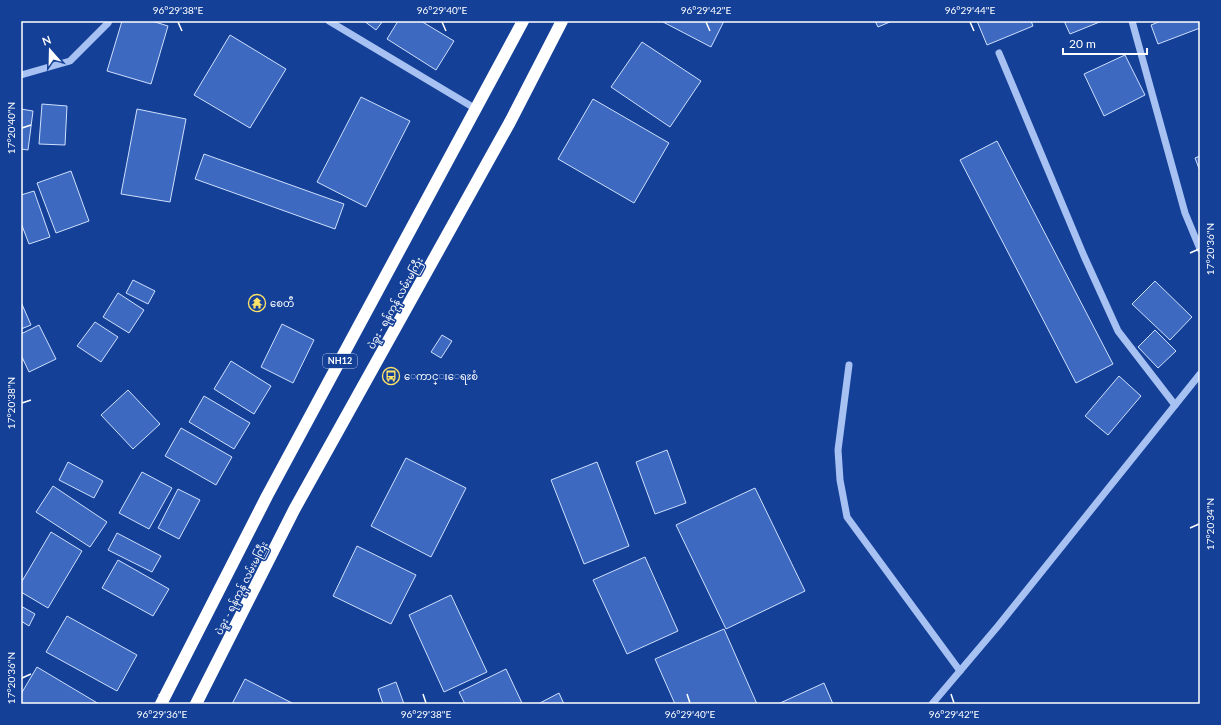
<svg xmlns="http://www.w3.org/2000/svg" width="1221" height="725" font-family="Lato,'Noto Sans Myanmar',sans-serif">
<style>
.building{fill:#3d6ac0;stroke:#cfdffd}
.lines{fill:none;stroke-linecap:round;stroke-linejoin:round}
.minor{stroke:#a7c1f2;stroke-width:7}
.highway{stroke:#fff;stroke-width:12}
.ticks{fill:none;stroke:#fff;stroke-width:1.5}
.labels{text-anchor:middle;stroke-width:3;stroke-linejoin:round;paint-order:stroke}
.shield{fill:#144098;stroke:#b8c6e0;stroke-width:1}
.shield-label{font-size:9px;font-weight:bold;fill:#fff}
.poi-label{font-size:10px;fill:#fff;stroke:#144098;text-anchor:start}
.street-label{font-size:10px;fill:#fff;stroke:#144098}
.neatline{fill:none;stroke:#fff;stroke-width:1.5}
.ticks-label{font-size:10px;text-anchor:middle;fill:#fff}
</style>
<rect width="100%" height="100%" fill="#144098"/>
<g class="building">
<polygon points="122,21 152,21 168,26 151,84 107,71"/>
<polygon points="364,21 383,21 376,30"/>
<polygon points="398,21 421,21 454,41 436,70 387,39"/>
<polygon points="663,21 724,21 711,47 663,22"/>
<polygon points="875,21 892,21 878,27"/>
<polygon points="977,21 1031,21 1033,26 987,45"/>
<polygon points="1064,21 1102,21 1070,34"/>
<polygon points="1161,21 1198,21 1200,28 1158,44 1151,25"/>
<polygon points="230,35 286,69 250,128 194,95"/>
<polygon points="642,42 701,81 670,127 611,87"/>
<polygon points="1125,55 1145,95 1104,116 1084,74"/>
<polygon points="361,97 410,121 366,207 317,182"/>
<polygon points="593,99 669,143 634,203 558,159"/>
<polygon points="42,104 67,106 65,145 39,144"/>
<polygon points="21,109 33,111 28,150 21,149"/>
<polygon points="137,109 186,119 170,202 121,194"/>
<polygon points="997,141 1113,364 1076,383 960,160"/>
<polygon points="204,154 344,204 335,229 195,179"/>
<polygon points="1200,156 1200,171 1195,158"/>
<polygon points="71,171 89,221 56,233 37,183"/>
<polygon points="34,191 50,237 29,244 21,223 21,195"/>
<polygon points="133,280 155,291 148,304 126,293"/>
<polygon points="1155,281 1192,317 1170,340 1132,304"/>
<polygon points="118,293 144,310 129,333 103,317"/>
<polygon points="21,302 31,325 21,329"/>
<polygon points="95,322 118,337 101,362 77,346"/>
<polygon points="282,324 314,340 293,383 261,367"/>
<polygon points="39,325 56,359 29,372 21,355 21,334"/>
<polygon points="1155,330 1176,351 1158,368 1138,347"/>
<polygon points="442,335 452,341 441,358 431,352"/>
<polygon points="231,361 271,386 254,414 214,389"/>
<polygon points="1119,376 1141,396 1108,435 1085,416"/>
<polygon points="128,390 160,424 133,449 101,415"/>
<polygon points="204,396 250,423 234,449 189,422"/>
<polygon points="181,428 232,457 216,485 165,456"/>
<polygon points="667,450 686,503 655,514 636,462"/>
<polygon points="406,458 466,488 431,557 371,526"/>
<polygon points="68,462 103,481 94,498 59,480"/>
<polygon points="597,462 629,546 584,564 551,480"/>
<polygon points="142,472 172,488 149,529 119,513"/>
<polygon points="53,486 107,522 90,547 36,512"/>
<polygon points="755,488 805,591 726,629 676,525"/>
<polygon points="178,489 200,500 179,539 158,528"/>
<polygon points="51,532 82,551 48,608 21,592 21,583"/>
<polygon points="117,533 161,556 152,572 108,550"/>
<polygon points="357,546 416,575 391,624 333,596"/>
<polygon points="645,557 678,631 627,654 593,580"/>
<polygon points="118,560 169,589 153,616 102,588"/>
<polygon points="451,595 487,672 444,692 409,615"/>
<polygon points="21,606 35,614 29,626 21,621"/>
<polygon points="67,616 137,655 117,691 46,652"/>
<polygon points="724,629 757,704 675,704 655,659"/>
<polygon points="37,667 99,704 21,704 21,694"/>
<polygon points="506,669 522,703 465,704 459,692"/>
<polygon points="245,679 294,704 232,704"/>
<polygon points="396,682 404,704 383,704 378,689"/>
<polygon points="824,683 833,704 778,704"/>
<polygon points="559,693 564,704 538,704"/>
</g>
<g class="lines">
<g class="minor">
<polyline points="329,21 476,109"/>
<polyline points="1132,21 1185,213 1200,249"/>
<polyline points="999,53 1084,256 1118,331 1175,405"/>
<polyline points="21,75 70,61 108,23 109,21"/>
<polyline points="849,365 838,450 840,480 847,517 960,671"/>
<polyline points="932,704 998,626 1200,374"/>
</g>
<g class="highway">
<polyline points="161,704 267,496 523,21"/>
<polyline points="196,704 294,510 510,122 562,21"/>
</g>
</g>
<path class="ticks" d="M178,22L182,31M442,22L446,31M706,22L710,31M970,22L974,31M22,128L31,125M1190,253L1199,249M22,403L31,400M1190,528L1199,524M22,678L31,674M159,694L162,703M423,694L426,703M687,694L690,703M951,694L954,703"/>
<defs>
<g id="temple-ring" transform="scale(0.9)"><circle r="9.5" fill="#144098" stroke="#ffe368" stroke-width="1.5"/><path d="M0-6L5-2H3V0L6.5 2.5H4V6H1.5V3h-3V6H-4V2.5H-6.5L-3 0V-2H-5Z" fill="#ffe368"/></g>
<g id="bus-ring" transform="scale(0.9)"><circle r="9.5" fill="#144098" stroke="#ffe368" stroke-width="1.5"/><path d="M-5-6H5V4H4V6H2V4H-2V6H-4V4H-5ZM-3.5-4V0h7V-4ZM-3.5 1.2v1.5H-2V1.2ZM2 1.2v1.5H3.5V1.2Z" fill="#ffe368"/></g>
</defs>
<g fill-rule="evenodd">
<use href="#temple-ring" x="257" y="303"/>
<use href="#bus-ring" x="391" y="376"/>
</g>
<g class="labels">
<rect class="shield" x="323" y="354" width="34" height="14" rx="3"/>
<g class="shield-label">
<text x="340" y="364">NH12</text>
</g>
<g class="poi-label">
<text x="270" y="307">စေတီ</text>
<text x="404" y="380">ေကာင္းေရႊစံ</text>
</g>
<g class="street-label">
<text transform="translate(395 303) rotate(-61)" y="4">ပဲခူး - ရန်ကုန် လမ်းမကြီး</text>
<text transform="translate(241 588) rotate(-63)" y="4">ပဲခူး - ရန်ကုန် လမ်းမကြီး</text>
</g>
</g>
<rect width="1221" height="725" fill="none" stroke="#144098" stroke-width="44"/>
<g transform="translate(50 50) rotate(340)" stroke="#144098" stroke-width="3" paint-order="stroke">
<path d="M0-3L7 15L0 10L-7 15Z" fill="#ffffff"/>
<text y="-6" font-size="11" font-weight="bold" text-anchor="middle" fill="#ffffff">N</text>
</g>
<path d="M1063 48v6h84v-6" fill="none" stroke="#ffffff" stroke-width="2"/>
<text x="1069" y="48" font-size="12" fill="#ffffff" stroke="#144098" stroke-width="3" paint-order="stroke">20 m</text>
<rect x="22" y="22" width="1177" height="681" class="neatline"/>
<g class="ticks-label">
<text x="178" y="14">96°29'38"E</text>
<text x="442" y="14">96°29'40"E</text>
<text x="706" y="14">96°29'42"E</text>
<text x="970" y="14">96°29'44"E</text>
<text transform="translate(11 128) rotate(-90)" y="4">17°20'40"N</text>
<text transform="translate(1210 249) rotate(-90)" y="4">17°20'36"N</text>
<text transform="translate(11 403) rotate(-90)" y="4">17°20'38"N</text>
<text transform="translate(1210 524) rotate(-90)" y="4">17°20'34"N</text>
<text transform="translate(11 678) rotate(-90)" y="4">17°20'36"N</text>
<text x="162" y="718">96°29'36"E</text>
<text x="426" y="718">96°29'38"E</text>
<text x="690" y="718">96°29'40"E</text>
<text x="954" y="718">96°29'42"E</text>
</g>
</svg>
